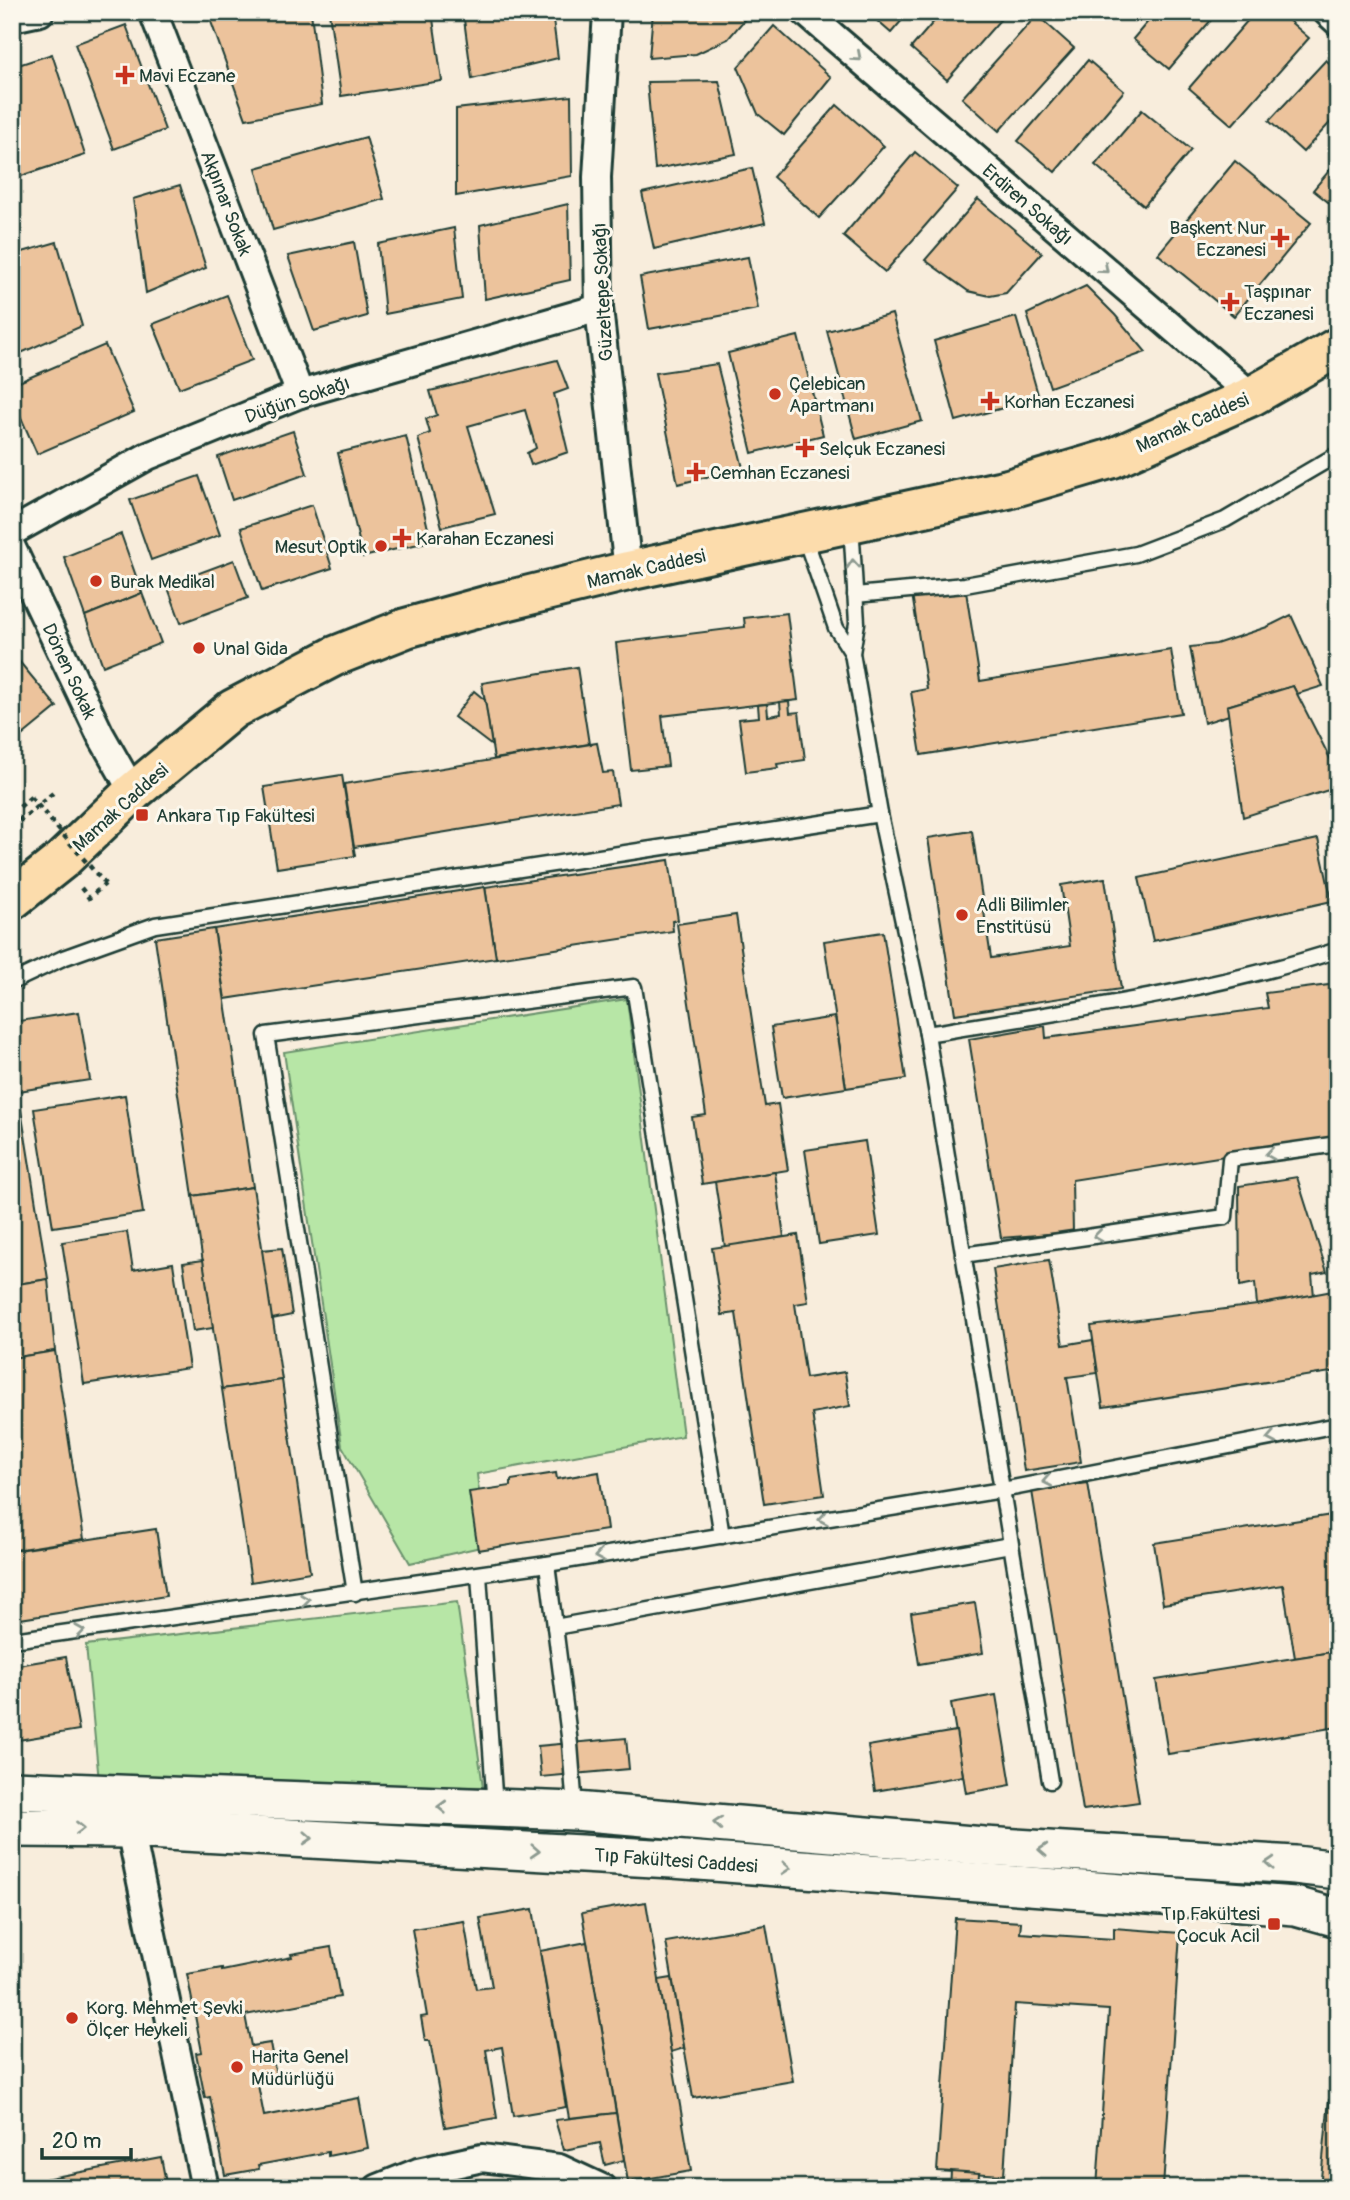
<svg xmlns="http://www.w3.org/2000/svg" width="1350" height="2200" font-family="Pangolin,sans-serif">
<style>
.green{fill:#b7e6a6;stroke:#6b926d;stroke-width:2}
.building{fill:#ecc39c;stroke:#1f3d34;stroke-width:2}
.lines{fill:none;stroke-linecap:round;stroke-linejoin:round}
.service-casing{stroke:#1f3d34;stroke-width:19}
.minor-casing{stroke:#1f3d34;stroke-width:32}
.secondary-casing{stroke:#1f3d34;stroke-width:42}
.primary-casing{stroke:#1f3d34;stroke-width:44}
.path{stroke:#1f3d34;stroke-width:4.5;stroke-dasharray:5 5;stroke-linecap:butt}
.service{stroke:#fbf7ec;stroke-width:14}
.minor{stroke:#fbf7ec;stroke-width:26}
.secondary{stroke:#fbf7ec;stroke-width:37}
.primary{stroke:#fcdcac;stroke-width:38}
.path-bridge{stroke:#1f3d34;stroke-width:4.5;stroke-dasharray:5 5;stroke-linecap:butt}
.oneway{stroke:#8d9a90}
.poi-dot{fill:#c8321e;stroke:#fbf7ec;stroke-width:2.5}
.labels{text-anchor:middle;stroke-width:6;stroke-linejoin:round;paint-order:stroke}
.poi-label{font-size:19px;fill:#1f3d34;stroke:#fbf7ec;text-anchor:start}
.street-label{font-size:19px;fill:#1f3d34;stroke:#fbf7ec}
</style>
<rect width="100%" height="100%" fill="#f8eddc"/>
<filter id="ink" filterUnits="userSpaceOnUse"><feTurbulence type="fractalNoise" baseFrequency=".0143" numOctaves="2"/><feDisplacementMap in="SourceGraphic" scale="14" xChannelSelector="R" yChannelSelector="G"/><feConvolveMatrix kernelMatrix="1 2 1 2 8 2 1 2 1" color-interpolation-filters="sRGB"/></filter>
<g filter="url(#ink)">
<g class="green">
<polygon points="627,999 683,1436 477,1474 485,1546 410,1563 342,1446 284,1052"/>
<polygon points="457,1602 483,1787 99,1781 86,1645"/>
</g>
<g class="building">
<polygon points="233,12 311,12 322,104 246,119 209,16"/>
<polygon points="329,12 432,12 442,81 341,96"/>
<polygon points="463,12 552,12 558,58 472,79"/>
<polygon points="653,12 751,12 728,39 696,54 649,58"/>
<polygon points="867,12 909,12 891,33"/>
<polygon points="942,12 1007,12 947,80 911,48"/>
<polygon points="1156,12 1218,12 1169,69 1133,39"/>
<polygon points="1255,12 1279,12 1309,38 1232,125 1189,88"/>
<polygon points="1037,15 1074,48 999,131 962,98"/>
<polygon points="126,25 165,130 114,149 75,44"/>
<polygon points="774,26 831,77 784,135 758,114 738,67"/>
<polygon points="52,54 85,155 12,179 12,67"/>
<polygon points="1088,60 1124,91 1055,172 1018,141"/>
<polygon points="1326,60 1338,71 1338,114 1303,152 1269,121"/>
<polygon points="719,81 736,154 655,169 647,82"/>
<polygon points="571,96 572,176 456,196 456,109"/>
<polygon points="837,105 884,146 819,218 773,177"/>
<polygon points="1142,110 1191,150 1144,206 1095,165"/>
<polygon points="366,137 384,199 273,230 256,168"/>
<polygon points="915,152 958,188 885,272 843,236"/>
<polygon points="1338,160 1338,210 1313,190"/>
<polygon points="1235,161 1311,223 1234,316 1158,254"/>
<polygon points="752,168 765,223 654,249 642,193"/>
<polygon points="180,185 206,268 146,293 133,199"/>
<polygon points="978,199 1042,253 1006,293 990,296 968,291 925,260"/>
<polygon points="568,204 570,280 485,299 480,225"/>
<polygon points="454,228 462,299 385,314 378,244"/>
<polygon points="57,242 82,326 12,357 12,255"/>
<polygon points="354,242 367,316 314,331 288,256"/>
<polygon points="748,257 758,309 649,329 640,277"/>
<polygon points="1086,286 1115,315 1146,352 1050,387 1027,314"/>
<polygon points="227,295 252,360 179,388 153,324"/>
<polygon points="892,314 922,421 856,439 827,331"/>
<polygon points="1016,317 1039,398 956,421 934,341"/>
<polygon points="798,336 823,435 752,453 728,353"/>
<polygon points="105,345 134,412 37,454 12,397 12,385"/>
<polygon points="557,360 568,389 554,394 568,452 531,465 527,453 536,448 525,410 468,426 495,514 442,527 418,438 430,433 426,419 437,415 430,391"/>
<polygon points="717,364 743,468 678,484 655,373"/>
<polygon points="293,431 307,474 232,500 218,457"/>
<polygon points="406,436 431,541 363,557 338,453"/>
<polygon points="199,476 220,535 151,560 130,500"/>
<polygon points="312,505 332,568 262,591 241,528"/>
<polygon points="121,534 142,593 85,616 64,557"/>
<polygon points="234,560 248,598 181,623 167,585"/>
<polygon points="965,585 980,681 1171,650 1181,713 921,755 911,692 927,689 912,594"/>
<polygon points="142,593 161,643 103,666 85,616"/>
<polygon points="787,613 798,700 662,716 668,766 631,770 616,643 745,627 744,618"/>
<polygon points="1291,615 1323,686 1297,694 1293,686 1227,706 1229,715 1204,723 1190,647 1216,644 1267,627"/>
<polygon points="18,660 57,707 12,744 12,664"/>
<polygon points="577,667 589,744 494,759 482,683"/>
<polygon points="1293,686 1338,774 1338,787 1243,817 1227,706"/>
<polygon points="474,691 485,700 492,746 454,717"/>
<polygon points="789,701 790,713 799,712 805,760 777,764 778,768 746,772 739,719 759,717 758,705 767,704 768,716 781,714 780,702"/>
<polygon points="597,743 603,773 613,772 618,804 354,847 344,784"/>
<polygon points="342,775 355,856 277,868 264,787"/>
<polygon points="972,831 991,958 1070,946 1061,885 1105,878 1121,989 955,1014 928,838"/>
<polygon points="1318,839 1332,901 1153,941 1139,878"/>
<polygon points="669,860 678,920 672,921 673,931 496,958 485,887"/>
<polygon points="485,887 496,958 225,999 214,929"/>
<polygon points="736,915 765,1106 778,1104 788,1170 702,1184 692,1117 706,1115 677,924"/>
<polygon points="214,929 253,1187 193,1196 155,938"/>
<polygon points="883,932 906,1079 846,1088 824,941"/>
<polygon points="1337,984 1338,1138 1072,1180 1073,1232 1001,1238 969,1039 1045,1026 1046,1038 1268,1008 1265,993"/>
<polygon points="79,1012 90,1080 12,1092 12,1022"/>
<polygon points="835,1017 846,1088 782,1098 771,1027"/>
<polygon points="18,1091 48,1279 12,1285 12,1092"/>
<polygon points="125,1095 143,1213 53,1227 34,1109"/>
<polygon points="865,1141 879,1235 819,1244 805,1150"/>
<polygon points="775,1172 784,1237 725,1247 715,1182"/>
<polygon points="1297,1177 1327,1272 1312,1275 1314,1296 1257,1305 1255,1283 1240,1286 1239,1186"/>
<polygon points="253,1187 282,1380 222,1389 193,1196"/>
<polygon points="127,1232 133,1270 173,1263 189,1368 84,1384 62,1242"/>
<polygon points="798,1235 808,1302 795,1304 806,1378 845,1372 850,1406 812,1413 824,1495 764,1504 736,1313 722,1315 712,1248"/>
<polygon points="282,1248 292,1315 272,1319 262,1250"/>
<polygon points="203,1260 213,1328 193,1331 183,1263"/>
<polygon points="1049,1260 1063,1345 1093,1340 1098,1373 1067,1377 1081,1462 1024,1471 993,1269"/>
<polygon points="48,1279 55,1351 12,1358 12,1285"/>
<polygon points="1338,1290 1338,1371 1103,1407 1091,1326 1257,1305"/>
<polygon points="55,1351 84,1539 15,1550 12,1530 12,1358"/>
<polygon points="282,1380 310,1572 251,1582 222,1389"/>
<polygon points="599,1472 607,1530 478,1550 469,1492 511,1486 511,1480 556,1473 557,1479"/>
<polygon points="1088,1483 1139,1802 1083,1810 1032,1491"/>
<polygon points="1338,1514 1338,1651 1295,1658 1283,1585 1163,1604 1154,1543"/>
<polygon points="156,1529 166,1596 20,1619 12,1566 12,1551"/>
<polygon points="975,1603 983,1653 919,1664 911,1613"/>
<polygon points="1338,1651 1338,1727 1168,1754 1156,1680"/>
<polygon points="66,1657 79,1730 12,1741 12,1666"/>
<polygon points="996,1695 1011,1785 966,1793 951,1703"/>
<polygon points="956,1731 963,1776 875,1791 868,1746"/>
<polygon points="626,1738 629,1769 541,1777 538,1746"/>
<polygon points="646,1902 691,2171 628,2182 582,1913"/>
<polygon points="533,1909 566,2107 513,2116 502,2047 486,2050 497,2118 445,2127 430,2041 425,2041 421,2017 427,2016 412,1929 464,1921 476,1989 492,1987 480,1918"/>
<polygon points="955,1918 1021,1922 1020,1933 1114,1939 1114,1928 1180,1933 1163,2188 1097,2188 1109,2010 1015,2004 1004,2175 937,2171"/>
<polygon points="766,1925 793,2081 693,2098 666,1942"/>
<polygon points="587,1942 616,2113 569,2118 540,1951"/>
<polygon points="331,1947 340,1997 245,2015 251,2046 270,2043 277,2081 258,2085 264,2116 359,2098 368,2148 328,2156 328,2152 258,2165 259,2169 225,2175 210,2097 205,2098 196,2053 202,2052 187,1974 222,1968 222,1971 292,1957 291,1954"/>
<polygon points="672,1978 684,2048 671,2052 659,1980"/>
<polygon points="1329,2100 1338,2101 1338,2188 1320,2188"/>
<polygon points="616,2113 624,2160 605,2165 600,2143 564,2150 555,2120"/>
<polygon points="161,2157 167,2188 24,2188 23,2183"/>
<polygon points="951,2171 979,2173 978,2188 950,2188"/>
</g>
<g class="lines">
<g class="service-casing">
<g id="service">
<polyline points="851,523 857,623 852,653 880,814 927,1034 1050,1781"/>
<polyline points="804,535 836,628 852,653"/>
<polyline points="855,595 965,585 1136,554 1225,520 1338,454"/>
<polyline points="12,982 63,958 155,925 880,814"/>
<path d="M927,1034C1065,1011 1205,993 1338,950"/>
<polyline points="963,1255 1225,1217 1230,1159 1338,1144"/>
<polyline points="547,1564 570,1744 575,1809"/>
<polyline points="479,1575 495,1808"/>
<polyline points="355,1593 266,1035 634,987 722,1536"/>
<polyline points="555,1627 1010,1545"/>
<polyline points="12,1639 20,1639 547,1564 1002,1490 1338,1425"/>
</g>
</g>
<g class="minor-casing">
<g id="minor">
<polyline points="153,12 300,394"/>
<polyline points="607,12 597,177 599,308 628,571"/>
<polyline points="805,12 1252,396"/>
<polyline points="1327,12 1338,22"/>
<polyline points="12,18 40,12"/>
<polyline points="12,532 148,456 300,394 599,308"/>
<polyline points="12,548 100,734 133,792"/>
<polyline points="130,1829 205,2188"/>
<polyline points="378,2188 418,2172 482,2158 559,2168 602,2188"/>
</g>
</g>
<g class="secondary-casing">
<g id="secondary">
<polyline points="12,1790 575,1811 984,1846 1295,1865 1338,1870"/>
<polyline points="12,1828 130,1829 672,1859 1295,1906 1338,1918"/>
</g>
</g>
<g class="primary-casing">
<polyline id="primary" points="12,900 61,861 133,792 233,709 335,656 406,628 489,605 628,571 1008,489 1113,458 1252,396 1338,347"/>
</g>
<g class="path">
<polyline points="31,797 14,812 21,820 53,793"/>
<polyline points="81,888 89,898 105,884"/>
</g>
<use href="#service" class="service"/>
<use href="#minor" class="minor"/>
<use href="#secondary" class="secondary"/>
<use href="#primary" class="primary"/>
<polyline class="path-bridge" points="31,797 105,884"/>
</g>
<defs><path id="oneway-chevron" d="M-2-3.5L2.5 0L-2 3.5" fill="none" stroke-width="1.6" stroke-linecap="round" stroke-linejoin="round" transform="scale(1.75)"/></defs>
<g class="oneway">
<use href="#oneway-chevron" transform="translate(857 57) rotate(41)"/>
<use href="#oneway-chevron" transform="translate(1104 269) rotate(41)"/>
<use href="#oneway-chevron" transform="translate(853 564) rotate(-94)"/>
<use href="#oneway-chevron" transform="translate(1270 1154) rotate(172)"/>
<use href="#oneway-chevron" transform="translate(1098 1236) rotate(172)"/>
<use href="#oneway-chevron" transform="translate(1271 1438) rotate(169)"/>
<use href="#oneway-chevron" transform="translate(1047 1481) rotate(169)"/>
<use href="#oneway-chevron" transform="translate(823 1519) rotate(171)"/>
<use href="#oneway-chevron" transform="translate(599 1556) rotate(171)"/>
<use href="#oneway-chevron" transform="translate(305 1600) rotate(-8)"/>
<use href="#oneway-chevron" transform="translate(80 1631) rotate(-8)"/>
<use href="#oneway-chevron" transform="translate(442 1807) rotate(-178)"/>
<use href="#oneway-chevron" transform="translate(718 1823) rotate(-175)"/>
<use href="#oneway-chevron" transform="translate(80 1828)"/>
<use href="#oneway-chevron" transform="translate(308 1838) rotate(3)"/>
<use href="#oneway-chevron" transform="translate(1043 1850) rotate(-177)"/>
<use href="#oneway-chevron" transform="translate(535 1851) rotate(3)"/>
<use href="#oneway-chevron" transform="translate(1270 1863) rotate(-177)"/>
<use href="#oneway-chevron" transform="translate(786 1868) rotate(4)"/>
</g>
</g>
<g class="poi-dot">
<path d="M121.5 64.5h7v7h7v7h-7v7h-7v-7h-7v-7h7z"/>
<path d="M1276.5 227.5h7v7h7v7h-7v7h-7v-7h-7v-7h7z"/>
<path d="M1226.5 291.5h7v7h7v7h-7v7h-7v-7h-7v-7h7z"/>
<circle cx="775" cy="394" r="7"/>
<path d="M986.5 390.5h7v7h7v7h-7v7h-7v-7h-7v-7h7z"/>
<path d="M801.5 437.5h7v7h7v7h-7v7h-7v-7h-7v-7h7z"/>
<path d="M692.5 461.5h7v7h7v7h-7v7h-7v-7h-7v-7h7z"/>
<path d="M398.5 527.5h7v7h7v7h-7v7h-7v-7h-7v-7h7z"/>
<circle cx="381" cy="546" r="7"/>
<circle cx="96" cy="581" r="7"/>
<circle cx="199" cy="648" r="7"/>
<rect x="135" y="808" width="14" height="14" rx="3.5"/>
<circle cx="962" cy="915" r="7"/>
<rect x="1267" y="1917" width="14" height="14" rx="3.5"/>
<circle cx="72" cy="2018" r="7"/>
<circle cx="237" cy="2067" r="7"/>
</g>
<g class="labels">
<g class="poi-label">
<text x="139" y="82">Mavi Eczane</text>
<text x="1266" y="234" text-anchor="end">Başkent Nur<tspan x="1266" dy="22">Eczanesi</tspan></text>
<text x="1244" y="298">Taşpınar<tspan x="1244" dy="22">Eczanesi</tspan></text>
<text x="789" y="390">Çelebican<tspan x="789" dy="22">Apartmanı</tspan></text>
<text x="1004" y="408">Korhan Eczanesi</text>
<text x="819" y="455">Selçuk Eczanesi</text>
<text x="710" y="479">Cemhan Eczanesi</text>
<text x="416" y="545">Karahan Eczanesi</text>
<text x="367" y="553" text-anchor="end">Mesut Optik</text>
<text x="110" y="588">Burak Medikal</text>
<text x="213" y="655">Unal Gida</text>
<text x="156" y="822">Ankara Tıp Fakültesi</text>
<text x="976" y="911">Adli Bilimler<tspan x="976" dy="22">Enstitüsü</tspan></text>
<text x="1260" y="1920" text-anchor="end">Tıp Fakültesi<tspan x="1260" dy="22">Çocuk Acil</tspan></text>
<text x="86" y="2014">Korg. Mehmet Şevki<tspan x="86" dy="22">Ölçer Heykeli</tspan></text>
<text x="251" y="2063">Harita Genel<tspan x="251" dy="22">Müdürlüğü</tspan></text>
</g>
<g class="street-label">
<text transform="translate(227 203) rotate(69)" y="7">Akpınar Sokak</text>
<text transform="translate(1028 204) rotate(41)" y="7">Erdiren Sokağı</text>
<text transform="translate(602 292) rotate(-93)" y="7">Güzeltepe Sokağı</text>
<text transform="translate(297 399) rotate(-19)" y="7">Düğün Sokağı</text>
<text transform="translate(1192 422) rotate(-24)" y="7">Mamak Caddesi</text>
<text transform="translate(646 568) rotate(-13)" y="7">Mamak Caddesi</text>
<text transform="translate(70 671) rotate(65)" y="7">Dönen Sokak</text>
<text transform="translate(120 807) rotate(-42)" y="7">Mamak Caddesi</text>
<text transform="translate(676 1860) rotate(4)" y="7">Tıp Fakültesi Caddesi</text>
</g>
</g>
<rect width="1350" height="2200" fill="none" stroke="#fbf7ec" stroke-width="42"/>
<rect x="21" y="21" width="1308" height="2158" fill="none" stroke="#1f3d34" stroke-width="2.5" filter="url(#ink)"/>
<path d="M42 2148v10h89v-10" fill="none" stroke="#1f3d34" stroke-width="3.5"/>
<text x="52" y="2148" font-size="21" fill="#1f3d34" stroke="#fbf7ec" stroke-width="5" paint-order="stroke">20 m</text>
</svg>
